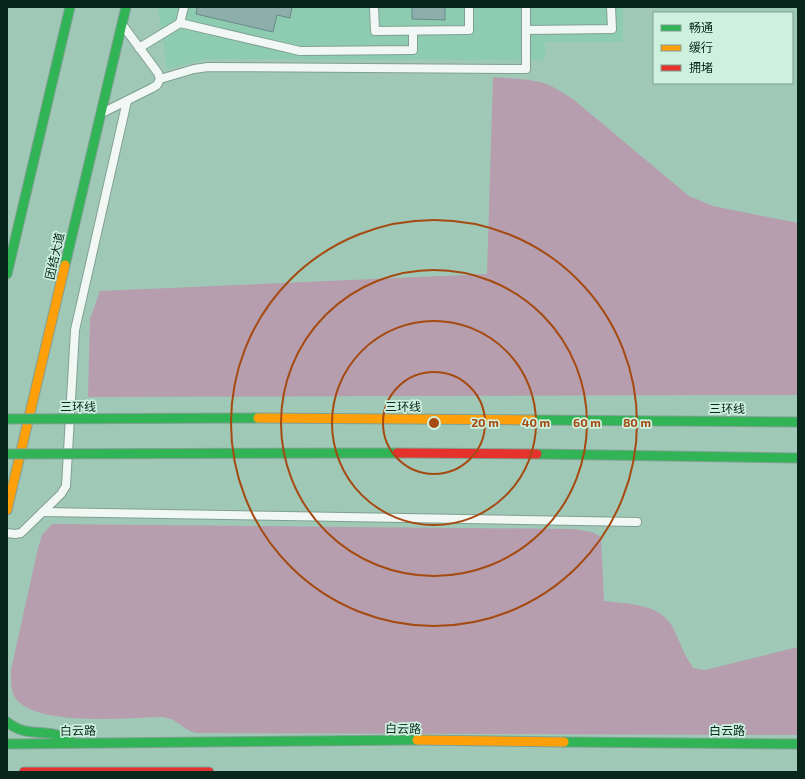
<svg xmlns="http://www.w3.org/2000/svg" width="805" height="779" font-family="'Exo 2','Noto Sans SC',sans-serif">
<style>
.built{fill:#8dccb0}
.forest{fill:#b69eaf}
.building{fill:#8eaeac;stroke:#698b88}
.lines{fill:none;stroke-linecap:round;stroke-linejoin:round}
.lane-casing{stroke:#80a092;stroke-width:10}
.fast-casing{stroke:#80a092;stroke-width:11}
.slow-casing{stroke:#80a092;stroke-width:11}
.jam-casing{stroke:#80a092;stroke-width:11}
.lane{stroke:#f1f7f4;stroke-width:8}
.fast{stroke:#30b455;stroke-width:9}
.slow{stroke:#ff9f0a;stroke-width:9}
.jam{stroke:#e5322d;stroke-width:9}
.fast-bridge-casing{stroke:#80a092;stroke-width:11;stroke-linecap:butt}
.slow-bridge-casing{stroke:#80a092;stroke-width:11;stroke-linecap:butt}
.jam-bridge-casing{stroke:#80a092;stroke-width:11;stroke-linecap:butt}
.fast-bridge{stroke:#30b455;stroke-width:9}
.slow-bridge{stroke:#ff9f0a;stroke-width:9}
.jam-bridge{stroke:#e5322d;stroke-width:9}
.ring{fill:none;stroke:#a54a10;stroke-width:2}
.labels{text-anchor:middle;stroke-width:3.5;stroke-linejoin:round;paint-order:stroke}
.street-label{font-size:12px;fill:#08261b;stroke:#cdf0df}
.centre{fill:#a54a10;stroke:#cdf0df;stroke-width:2}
.ring-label{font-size:12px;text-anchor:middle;font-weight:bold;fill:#a54a10;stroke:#cdf0df;stroke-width:3.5;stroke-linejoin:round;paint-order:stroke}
</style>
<rect width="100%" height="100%" fill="#a0c8b6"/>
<polygon class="built" points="158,7 623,7 623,42 545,42 545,60 206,59 167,69"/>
<g class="forest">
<path d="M493,77C511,79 532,78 549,85C557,89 565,94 573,99L689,196L713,206L798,223V395L88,397L90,319L100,291L487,274Z"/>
<path d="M52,524L574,529L592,532L601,537L604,601C628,604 658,603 672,626C675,631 677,637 680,643C683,652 688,660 693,668L705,670L798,647V735L195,733L188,730L172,719L161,717C128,718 38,726 17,700C10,693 11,680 11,670L38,548L42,535Z"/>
</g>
<g class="building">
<polygon points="197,7 292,7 290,18 277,15 273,32 196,14"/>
<polygon points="412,7 445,7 445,20 412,19"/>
</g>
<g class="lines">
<g class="lane-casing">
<g id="lane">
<polyline points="374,7 375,31 469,30 469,7"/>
<polyline points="180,23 300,51 413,50 413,31"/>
<polyline points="526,30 612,29 611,7"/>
<polyline points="139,48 180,23 184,7"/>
<polyline points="160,79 194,69 208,67 526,69 526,7"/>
<polyline points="104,112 152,88 157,85 160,79 158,73 124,27"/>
<polyline points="43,512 637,522"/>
<polyline points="7,533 15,534 21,533 61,494 66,486 75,330 127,101"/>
</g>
</g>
<g class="fast-casing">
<g id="fast">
<polyline points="65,265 126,7"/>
<polyline points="7,274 70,7"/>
<path d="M7,722C23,735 35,731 53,734C60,735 68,740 74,743"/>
<polyline points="564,742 798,744"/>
<polyline points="7,744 417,740"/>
</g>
</g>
<g class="slow-casing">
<g id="slow">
<polyline points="7,510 65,265"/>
<polyline points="417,740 564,742"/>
</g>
</g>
<g class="jam-casing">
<polyline id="jam" points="24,772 209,772"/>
</g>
<use href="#lane" class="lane"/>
<use href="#fast" class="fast"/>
<use href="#slow" class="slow"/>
<use href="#jam" class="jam"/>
<g class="fast-bridge-casing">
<g id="fast-bridge">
<polyline points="7,419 258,418"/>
<polyline points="533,420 798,422"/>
<polyline points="7,454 397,453"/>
<polyline points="537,454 798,458"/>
</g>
</g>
<g class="slow-bridge-casing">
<polyline id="slow-bridge" points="258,418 533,420"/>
</g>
<g class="jam-bridge-casing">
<polyline id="jam-bridge" points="397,453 537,454"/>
</g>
<use href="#fast-bridge" class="fast-bridge"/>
<use href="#slow-bridge" class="slow-bridge"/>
<use href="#jam-bridge" class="jam-bridge"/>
</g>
<g class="ring">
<circle cx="434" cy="423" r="51"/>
<circle cx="434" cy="423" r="102"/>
<circle cx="434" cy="423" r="153"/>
<circle cx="434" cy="423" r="203"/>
</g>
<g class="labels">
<g class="street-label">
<text transform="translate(55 256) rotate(-77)" y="4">团结大道</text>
<text x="78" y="411">三环线</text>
<text x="403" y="411">三环线</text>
<text x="727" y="413">三环线</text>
<text transform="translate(403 729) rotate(1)" y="4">白云路</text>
<text transform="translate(78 731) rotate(-1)" y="4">白云路</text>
<text x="727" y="735">白云路</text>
</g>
</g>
<circle cx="434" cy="423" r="6" class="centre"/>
<g class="ring-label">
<text x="485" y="427">20 m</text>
<text x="536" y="427">40 m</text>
<text x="587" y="427">60 m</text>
<text x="637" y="427">80 m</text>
</g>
<rect width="805" height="779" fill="none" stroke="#08261b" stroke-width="16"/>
<rect x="653" y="12" width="140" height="72" fill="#cdf0df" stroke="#7e9f91"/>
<rect x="661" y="25" width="20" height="6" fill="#30b455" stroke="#7e9f91"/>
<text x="689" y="32" font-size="12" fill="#08261b">畅通</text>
<rect x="661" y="45" width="20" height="6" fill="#ff9f0a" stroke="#7e9f91"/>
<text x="689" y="52" font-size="12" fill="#08261b">缓行</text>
<rect x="661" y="65" width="20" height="6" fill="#e5322d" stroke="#7e9f91"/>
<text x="689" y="72" font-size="12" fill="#08261b">拥堵</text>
</svg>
